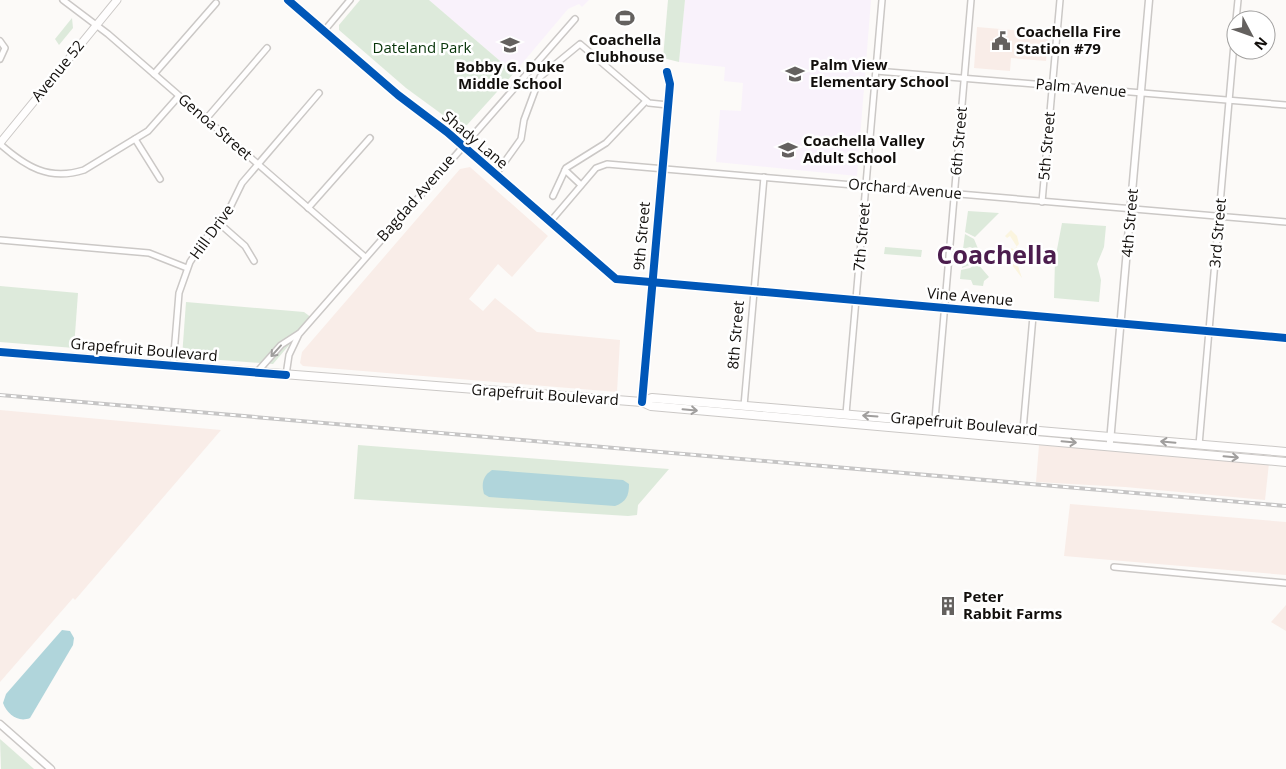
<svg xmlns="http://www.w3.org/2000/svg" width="1286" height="769" font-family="'Open Sans',sans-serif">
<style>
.industrial{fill:#f9ede8}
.education{fill:#f9f2fb}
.green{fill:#ddeadb}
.sand{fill:#fbf5df}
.water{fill:#b0d5db}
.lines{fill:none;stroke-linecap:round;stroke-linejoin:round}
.minor-casing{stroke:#cbc8c6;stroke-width:8}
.tertiary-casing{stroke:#cbc8c6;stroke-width:9}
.secondary-casing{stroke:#cbc8c6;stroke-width:9}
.primary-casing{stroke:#cbc8c6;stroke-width:10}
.minor{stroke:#fffefe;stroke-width:5}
.tertiary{stroke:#fffefe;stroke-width:6}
.secondary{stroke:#fffefe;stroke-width:7}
.primary{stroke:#fffefe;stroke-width:8}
.rail-casing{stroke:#c6c5c5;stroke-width:4}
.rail{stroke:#fff;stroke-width:2;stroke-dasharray:5.5;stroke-linecap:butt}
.cycleway-casing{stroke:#fff;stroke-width:11}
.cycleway{stroke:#0057b8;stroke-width:8}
.oneway{stroke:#a09e9d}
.labels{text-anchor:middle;stroke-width:5;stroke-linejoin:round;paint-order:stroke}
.poi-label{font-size:15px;font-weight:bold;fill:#120f0c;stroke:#fff;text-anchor:start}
.park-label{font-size:15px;fill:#063408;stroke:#fff}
.street-label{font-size:15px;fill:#120f0c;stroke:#fff}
.town-label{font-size:25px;font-weight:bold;fill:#4c1d4e;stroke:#fff}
</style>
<rect width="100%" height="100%" fill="#fcfaf8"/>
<g class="industrial">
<polygon points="977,27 1049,33 1046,61 1011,58 1010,71 974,68"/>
<polygon points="470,167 548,236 512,277 498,264 469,299 483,311 495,298 537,332 620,340 617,392 303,366 300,363 302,352 460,169"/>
<polygon points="0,410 221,430 75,600 73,598 0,682"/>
<polygon points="1039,445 1269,463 1265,500 1125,487 1036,482"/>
<polygon points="1070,504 1286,522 1286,575 1064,556"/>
<polygon points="1286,605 1286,631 1271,622"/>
</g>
<g class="education">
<polygon points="429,0 589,0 582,7 579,4 568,9 514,73"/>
<polygon points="685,0 871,0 857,176 716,162 720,110 741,111 743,83 724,81 725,67 679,62"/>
</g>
<g class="green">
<polygon points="360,0 429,0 514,73 467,125 458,126 406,88 339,30 339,25"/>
<polygon points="668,0 685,0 679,62 663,58"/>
<polygon points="72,18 73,28 59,45 55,39"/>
<polygon points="968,211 999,213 975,237 965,232"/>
<polygon points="1062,223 1106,226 1104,247 1097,264 1101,280 1099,302 1054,298 1055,260"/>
<polygon points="965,234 974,239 979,251 970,247 963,249"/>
<polygon points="885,247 922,250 921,257 884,254"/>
<polygon points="963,252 969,256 979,253 972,264 962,268"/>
<polygon points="977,263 989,277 984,281 983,286 973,285 971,280 960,279 961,270 970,268"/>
<polygon points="0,286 78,293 74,348 0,342"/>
<polygon points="186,302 304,312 312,318 273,364 182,357"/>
<polygon points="358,445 669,469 638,505 637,515 628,516 354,499"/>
<polygon points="0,739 34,769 1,769"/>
</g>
<polygon class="sand" points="1011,230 1017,236 1019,244 1010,254 1013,255 1018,249 1017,263 1022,278 1005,256 1005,253 1012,248 1014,250 1017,247 1010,236 1007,238 1005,236"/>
<g class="water">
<path d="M492,470L623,480L629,484C629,496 626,502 615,506L489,497L484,494C481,483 483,476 492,470Z"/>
<path d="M62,630L70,631L74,638L73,645L30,718C18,723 7,714 3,703L6,694Z"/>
</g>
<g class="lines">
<g class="minor-casing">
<g id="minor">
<polyline points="63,0 108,34 365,257"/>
<polyline points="288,0 398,95 447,132 616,279 1286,338"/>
<polyline points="1236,20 1238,0"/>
<polyline points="324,31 350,0"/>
<polyline points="0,41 5,48 0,59"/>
<polyline points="876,71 1286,105"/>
<polyline points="154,74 216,3"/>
<polyline points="206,119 267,48"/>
<polyline points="135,139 160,179"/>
<path d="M0,144C26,167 49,181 84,170L148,131L179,96"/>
<polyline points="565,170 581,185"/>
<polyline points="496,174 521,139 524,120 540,77 580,44 649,103 668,105"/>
<polyline points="553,196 566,168 606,143 646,101"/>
<polyline points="1042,202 1060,0"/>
<polyline points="308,208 370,138"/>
<polyline points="550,222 596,168 607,164 1286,222"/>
<polyline points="220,224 245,246 254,261"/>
<polyline points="0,240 149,253 187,268"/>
<polyline points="173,366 179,293 190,262 206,238 225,218 242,183 319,93"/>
<polyline points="257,372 281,345 298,334"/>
<polyline points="286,375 289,355 299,334 575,19"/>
<polyline points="642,402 670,84 667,72"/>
<polyline points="744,406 764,177"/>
<polyline points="846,414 882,0"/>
<polyline points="1023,430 1033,316"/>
<polyline points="934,431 971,0"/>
<polyline points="1199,445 1236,21"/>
<polyline points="1114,567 1286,583"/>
</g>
</g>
<g class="tertiary-casing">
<g id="tertiary">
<polyline points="1110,442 1149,0"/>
<polyline points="0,724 51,769"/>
</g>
</g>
<g class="secondary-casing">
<polyline id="secondary" points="0,143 117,0"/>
</g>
<g class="primary-casing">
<g id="primary">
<polyline points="0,352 642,402 651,406 1286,462"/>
<polyline points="642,402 652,398 1286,452"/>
</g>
</g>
<use href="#minor" class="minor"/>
<use href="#tertiary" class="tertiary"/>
<use href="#secondary" class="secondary"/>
<use href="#primary" class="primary"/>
<g class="rail-casing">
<polyline id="rail" points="0,395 1286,506"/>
</g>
<use href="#rail" class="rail"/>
<g class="cycleway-casing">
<g id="cycleway">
<polyline points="288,0 398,95 447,132 616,279 1286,338"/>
<polyline points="0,352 286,375"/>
<polyline points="642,402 670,84 667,72"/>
</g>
</g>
<use href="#cycleway" class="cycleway"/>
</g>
<defs><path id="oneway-shaft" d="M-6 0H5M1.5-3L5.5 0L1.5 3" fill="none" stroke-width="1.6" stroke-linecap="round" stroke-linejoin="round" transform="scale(1.25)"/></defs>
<g class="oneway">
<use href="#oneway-shaft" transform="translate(276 351) rotate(132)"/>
<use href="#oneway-shaft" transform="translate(690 410) rotate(5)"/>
<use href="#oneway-shaft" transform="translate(870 416) rotate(-176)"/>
<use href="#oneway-shaft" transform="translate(1069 442) rotate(5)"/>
<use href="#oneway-shaft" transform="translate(1168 442) rotate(-175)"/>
<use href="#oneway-shaft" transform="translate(1231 457) rotate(5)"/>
</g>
<defs>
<g id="stadium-bare" transform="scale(1.5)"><path d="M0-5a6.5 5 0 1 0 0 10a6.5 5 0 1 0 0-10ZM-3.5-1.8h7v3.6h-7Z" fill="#64615f" stroke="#fff" stroke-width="2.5" paint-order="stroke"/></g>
<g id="civic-bare" transform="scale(1.5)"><path d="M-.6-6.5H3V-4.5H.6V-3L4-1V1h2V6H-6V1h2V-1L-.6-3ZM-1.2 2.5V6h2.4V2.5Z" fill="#64615f" stroke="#fff" stroke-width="2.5" paint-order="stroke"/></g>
<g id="school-bare" transform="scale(1.5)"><path d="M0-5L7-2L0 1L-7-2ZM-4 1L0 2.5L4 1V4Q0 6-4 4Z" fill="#64615f" stroke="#fff" stroke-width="2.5" paint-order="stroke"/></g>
<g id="building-bare" transform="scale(1.5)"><path d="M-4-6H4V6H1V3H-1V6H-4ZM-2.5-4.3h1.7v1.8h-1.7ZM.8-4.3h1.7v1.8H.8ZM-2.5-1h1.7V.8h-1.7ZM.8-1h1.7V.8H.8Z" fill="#64615f" stroke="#fff" stroke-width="2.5" paint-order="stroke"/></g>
</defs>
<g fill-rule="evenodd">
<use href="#stadium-bare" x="625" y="18"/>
<use href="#civic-bare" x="1001" y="41"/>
<use href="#school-bare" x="510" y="45"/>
<use href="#school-bare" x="795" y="74"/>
<use href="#school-bare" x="788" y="150"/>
<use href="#building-bare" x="948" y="606"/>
</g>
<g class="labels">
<g class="poi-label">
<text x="1016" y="37">Coachella Fire<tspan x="1016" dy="17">Station #79</tspan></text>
<text x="625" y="45" text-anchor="middle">Coachella<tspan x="625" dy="17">Clubhouse</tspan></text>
<text x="810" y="70">Palm View<tspan x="810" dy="17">Elementary School</tspan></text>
<text x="510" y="72" text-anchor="middle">Bobby G. Duke<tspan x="510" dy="17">Middle School</tspan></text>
<text x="803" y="146">Coachella Valley<tspan x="803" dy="17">Adult School</tspan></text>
<text x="963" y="602">Peter<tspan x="963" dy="17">Rabbit Farms</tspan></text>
</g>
<g class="park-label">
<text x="422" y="53">Dateland Park</text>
</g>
<g class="street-label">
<text transform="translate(58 71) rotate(-51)" y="5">Avenue 52</text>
<text transform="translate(1081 88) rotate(5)" y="5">Palm Avenue</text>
<text transform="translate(215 127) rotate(41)" y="5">Genoa Street</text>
<text transform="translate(475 140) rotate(40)" y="5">Shady Lane</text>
<text transform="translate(959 141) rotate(-85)" y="5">6th Street</text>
<text transform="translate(1047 146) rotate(-85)" y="5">5th Street</text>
<text transform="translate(905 189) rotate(5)" y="5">Orchard Avenue</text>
<text transform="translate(416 198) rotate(-49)" y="5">Bagdad Avenue</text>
<text transform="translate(1130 223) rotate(-85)" y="5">4th Street</text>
<text transform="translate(212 232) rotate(-54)" y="5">Hill Drive</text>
<text transform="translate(1218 233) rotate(-85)" y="5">3rd Street</text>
<text transform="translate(642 236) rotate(-85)" y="5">9th Street</text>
<text transform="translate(862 237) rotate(-85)" y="5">7th Street</text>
<text transform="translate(970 297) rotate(5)" y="5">Vine Avenue</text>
<text transform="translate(736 335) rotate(-85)" y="5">8th Street</text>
<text transform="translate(144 350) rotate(5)" y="5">Grapefruit Boulevard</text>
<text transform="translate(545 395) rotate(4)" y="5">Grapefruit Boulevard</text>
<text transform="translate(964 424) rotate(5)" y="5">Grapefruit Boulevard</text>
</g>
<g class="town-label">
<text x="997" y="264">Coachella</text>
</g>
</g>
<g transform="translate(1251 35) rotate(131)"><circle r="24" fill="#ffffff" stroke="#a09f9e"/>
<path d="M0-4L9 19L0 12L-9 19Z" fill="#64615f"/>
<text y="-8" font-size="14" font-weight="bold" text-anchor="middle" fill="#120f0c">N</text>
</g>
</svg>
